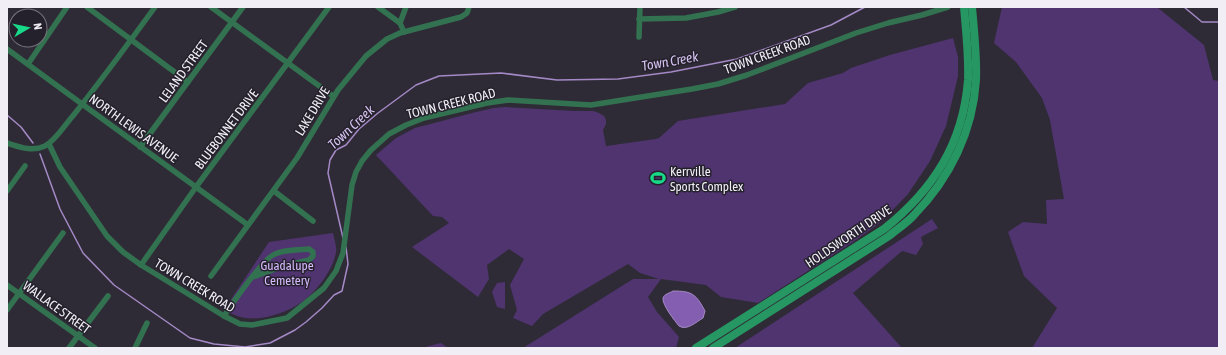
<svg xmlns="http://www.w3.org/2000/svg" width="1226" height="355" font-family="'Asap Condensed',sans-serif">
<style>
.green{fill:#4f3470}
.water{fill:#835eb1;stroke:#a489c6}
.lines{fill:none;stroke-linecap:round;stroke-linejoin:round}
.stream{stroke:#a489c6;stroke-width:1.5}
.minor{stroke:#337250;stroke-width:5.5}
.secondary{stroke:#269762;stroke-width:8}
.labels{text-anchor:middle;stroke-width:3;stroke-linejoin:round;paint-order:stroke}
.street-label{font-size:13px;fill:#f1eef6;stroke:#25212c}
.poi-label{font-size:13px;fill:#f1eef6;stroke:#25212c;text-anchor:start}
.park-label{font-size:13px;fill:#d4b9fb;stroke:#25212c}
.water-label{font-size:14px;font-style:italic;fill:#d4c2ef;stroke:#25212c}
</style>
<rect width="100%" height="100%" fill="#2f2b36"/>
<g class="green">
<polygon points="1002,7 1153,7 1158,8 1204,45 1213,80 1219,81 1219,348 1032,348 1057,308 1024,276 1008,232 1023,222 1047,224 1046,200 1064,199 1050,120 1042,98 1016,62 994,43"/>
<polygon points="953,38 958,57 958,76 946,126 930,161 908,194 881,222 853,242 758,303 721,297 706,285 661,279 648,297 657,312 679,337 676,348 523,348 633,279 659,279 640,273 628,264 543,314 532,326 513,318 517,310 510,285 524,259 509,249 487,265 489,279 478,297 412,247 449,223 442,217 433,216 376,155 396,138 415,128 476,112 494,108 505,107 574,111 593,111 599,113 604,116 606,120 606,124 603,130 606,146 656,139 659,138 678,121 785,104 808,83 843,73 851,68 890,55"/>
<polygon points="932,219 938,228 921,237 923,244 916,255 902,251 853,293 902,348 735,348"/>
<path d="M333,233C334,239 337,246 336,252C333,270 317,291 302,302C286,313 260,322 241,317C235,316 229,312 224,310L269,242Z"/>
<polygon points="505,282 505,309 497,307 492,292 497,283"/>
<polygon points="441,343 448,348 421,348"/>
</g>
<path class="water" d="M673,291C692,291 696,294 705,311L703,318C696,322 687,331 679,326C675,321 662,305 663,298C664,294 670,293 673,291Z"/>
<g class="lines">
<g class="stream">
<polyline points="1184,7 1202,22 1219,22"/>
<polyline points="7,115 21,127 33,143"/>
<polyline points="40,154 60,209 83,253 114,285 190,338 214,344 245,347 270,343 295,330 306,322 322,308 334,295 342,291 348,264 346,247"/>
<polyline points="343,238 328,173 330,160 336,150 346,145 359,129 378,113 416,85 439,76 501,73 557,80 618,79 671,72 737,59 831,25 865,7"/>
</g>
<g class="minor">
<polyline points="87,7 188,82"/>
<polyline points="211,7 333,96"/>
<polyline points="378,7 400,23 404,32"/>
<polyline points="639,19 686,18 718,12 735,7"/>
<polyline points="400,23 406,7"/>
<polyline points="639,37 640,7"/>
<polyline points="7,49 82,104 248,225"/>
<polyline points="28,64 67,7"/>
<path d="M7,143C20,147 32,152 45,146C56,140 64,126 72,117C101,81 128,44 155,7"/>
<polyline points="49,144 60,167 107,236 123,252 141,265 224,316 240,324 252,325 287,318 324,288 336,271 343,253 352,185 356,172 362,161 371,150 389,134 406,125 424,118 487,103 508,100 591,105 692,89 718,84 747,75 856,33 888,23 922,15 948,7"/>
<polyline points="140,147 243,7"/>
<polyline points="7,191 25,166"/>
<polyline points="274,191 313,221"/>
<polyline points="141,265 196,187 329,7"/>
<polyline points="211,276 297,158 338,90 366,56 387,39 400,33 461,17 467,13 469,7"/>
<polyline points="7,285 95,348"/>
<polyline points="7,310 63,233"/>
<path d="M224,316C233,303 262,259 275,254C283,250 299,250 309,249L313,252V256L309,260L284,266L253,277"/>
<polyline points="69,348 108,296"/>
<polyline points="135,348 147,323"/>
</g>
<g class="secondary">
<path d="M696,348L884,229C933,190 963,144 968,80C969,56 966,31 964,7"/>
<path d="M713,348L889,236C897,229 907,223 914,215C950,178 973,131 976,80C977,56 974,31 972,7"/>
</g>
</g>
<defs>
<g id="stadium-bare" transform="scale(1.2)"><path d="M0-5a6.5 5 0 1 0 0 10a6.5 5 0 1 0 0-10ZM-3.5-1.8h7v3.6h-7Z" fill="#18d989" stroke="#25212c" stroke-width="2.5" paint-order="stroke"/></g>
</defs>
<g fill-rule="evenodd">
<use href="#stadium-bare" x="658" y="178"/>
</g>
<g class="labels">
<g class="street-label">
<text transform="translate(767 54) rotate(-20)" y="5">TOWN CREEK ROAD</text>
<text transform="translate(183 71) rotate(-54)" y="5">LELAND STREET</text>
<text transform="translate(451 103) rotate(-14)" y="5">TOWN CREEK ROAD</text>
<text transform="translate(312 111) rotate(-59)" y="5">LAKE DRIVE</text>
<text transform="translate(134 128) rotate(36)" y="5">NORTH LEWIS AVENUE</text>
<text transform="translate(226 129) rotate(-53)" y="5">BLUEBONNET DRIVE</text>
<text transform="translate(848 236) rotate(-34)" y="5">HOLDSWORTH DRIVE</text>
<text transform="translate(195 285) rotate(31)" y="5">TOWN CREEK ROAD</text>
<text transform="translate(57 307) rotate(36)" y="5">WALLACE STREET</text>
</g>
<g class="poi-label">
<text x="670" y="176">Kerrville<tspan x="670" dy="15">Sports Complex</tspan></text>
</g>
<g class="park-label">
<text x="287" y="270">Guadalupe<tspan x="287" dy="15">Cemetery</tspan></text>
</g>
<g class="water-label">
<text transform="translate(670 61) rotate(-10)" y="5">Town Creek</text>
<text transform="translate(351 127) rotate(-43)" y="5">Town Creek</text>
</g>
</g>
<rect width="1226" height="355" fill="none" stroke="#f1eef6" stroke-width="16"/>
<g transform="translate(28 28) rotate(81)"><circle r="19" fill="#25212c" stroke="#77737d"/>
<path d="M0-3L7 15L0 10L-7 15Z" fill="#18d989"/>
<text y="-6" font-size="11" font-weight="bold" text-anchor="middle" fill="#f1eef6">N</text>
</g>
</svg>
